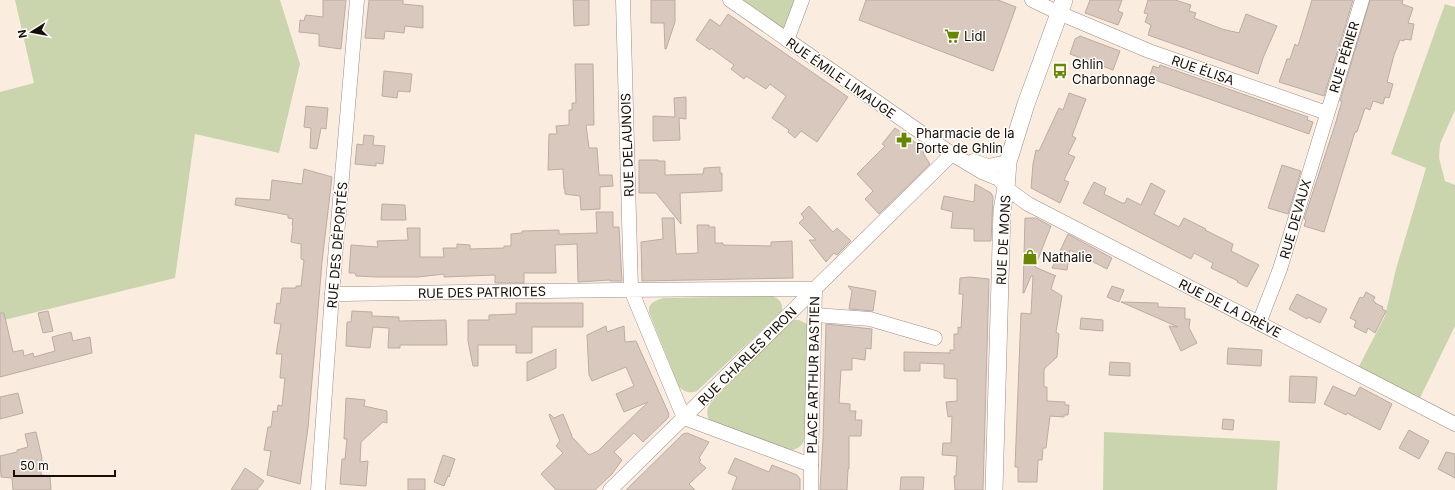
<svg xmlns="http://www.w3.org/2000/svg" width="1455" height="490" font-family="Inter,sans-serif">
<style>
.green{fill:#cad5ad}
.building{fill:#d8c8be;stroke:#bcaca3}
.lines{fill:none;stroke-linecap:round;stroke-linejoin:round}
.minor-casing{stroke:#9c8f84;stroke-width:15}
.major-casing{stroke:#9c8f84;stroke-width:18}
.minor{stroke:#fff;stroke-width:14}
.major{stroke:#fff;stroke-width:17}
.labels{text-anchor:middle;stroke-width:3;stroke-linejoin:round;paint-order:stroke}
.poi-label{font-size:13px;fill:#140f0b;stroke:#fffcf9;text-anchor:start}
.street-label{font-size:13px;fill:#140f0b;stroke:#fffcf9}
</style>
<rect width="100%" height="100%" fill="#fbece0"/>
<g class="green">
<polygon points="15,0 280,0 300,64 279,153 195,134 175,278 0,321 0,92 34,83"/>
<polygon points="730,0 802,0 787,40"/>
<polygon points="1445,4 1455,7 1455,110 1440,144 1439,158 1445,181 1455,185 1455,326 1417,404 1356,372 1385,316 1396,269 1426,168 1391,154"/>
<path d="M773,296C780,300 783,303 782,311L697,391C689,394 685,392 679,387L649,312C648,303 655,301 663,298Z"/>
<path d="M794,320H799L807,324L805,440C800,448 796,450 786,451L710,422C705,411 707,407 715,398L789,323Z"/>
<polygon points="1104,432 1280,441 1277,490 1103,490"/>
</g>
<g class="building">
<polygon points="323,0 346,0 341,49 319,46 319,34 299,32 300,20 304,21 305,17 306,15 323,17"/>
<polygon points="369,0 403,0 403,4 423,6 423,28 405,26 404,33 385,31 384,39 365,38"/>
<polygon points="573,0 589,0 589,25 574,26"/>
<polygon points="651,0 675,0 675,22 666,49 665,49 664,23 651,23"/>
<polygon points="866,0 998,0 1016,7 993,71 859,20"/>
<polygon points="1090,0 1122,0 1118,11 1123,13 1118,25 1085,13"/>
<polygon points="1148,0 1175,0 1191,5 1189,11 1196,13 1194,18 1222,29 1239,33 1246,14 1277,26 1263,58 1258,74 1148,35 1151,25 1145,22 1148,14 1144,13"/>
<polygon points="1312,0 1353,0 1324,96 1279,82 1287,59 1290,59 1295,44 1298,46"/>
<polygon points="1370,0 1403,0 1402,4 1413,8 1408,23 1414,24 1411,40 1404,39 1404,41 1400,40 1394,55 1387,82 1393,84 1389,98 1385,97 1383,104 1373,101 1370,110 1365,108 1357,132 1355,132 1324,232 1304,226 1306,220 1304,219 1335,125 1342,101 1340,101"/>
<polygon points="728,14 848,97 817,142 801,131 795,138 788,132 789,130 772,118 786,96 770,84 766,89 746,76 744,79 731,69 734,65 711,48 710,50 696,40 710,19 720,26"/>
<polygon points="1080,36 1120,51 1113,70 1070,54 1075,39"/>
<polygon points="575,64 593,64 594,125 586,125 589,148 597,148 599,175 612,175 613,186 600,187 600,209 581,210 580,196 565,194 565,189 564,189 563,169 548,170 549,134 557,134 556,126 569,125 569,110 572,110 572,103 576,103"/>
<polygon points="1160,65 1308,117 1307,120 1313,122 1309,134 1149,78 1153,66 1159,68"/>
<polygon points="384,71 412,74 410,92 398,91 397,98 382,96"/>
<polygon points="1069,93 1086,99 1072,136 1076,138 1068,154 1075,157 1064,180 1069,182 1060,203 1031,188 1033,164 1036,150 1039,151 1059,108 1063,110"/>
<polygon points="686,97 686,119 679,118 680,140 653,141 653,116 675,117 674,98"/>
<polygon points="306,106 328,108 326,129 321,128 317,149 310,148 311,128 304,127"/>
<polygon points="895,128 926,150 923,153 930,164 879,214 865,199 873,191 857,174 885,146 882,144"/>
<polygon points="364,135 374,136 373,145 385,146 383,164 376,163 376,166 355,164 357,144 363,145"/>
<polygon points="639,160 658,160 658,161 665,161 665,175 703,174 704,168 720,167 720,173 722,173 722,191 680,193 681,224 656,193 639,193"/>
<polygon points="1282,165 1301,171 1288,214 1268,208"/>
<polygon points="304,169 332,177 322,262 308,428 300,484 267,475 271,451 264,450 268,427 271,427 273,411 277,412 278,405 282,406 285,378 280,378 282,354 276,354 281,324 274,323 277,303 280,304 282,288 296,288 296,286 301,286 304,260 301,259 301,244 291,242 293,226 292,225 293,219 288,218 288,215 235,205 236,198 270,200 272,180 302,184"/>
<polygon points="1094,182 1106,188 1104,194 1122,203 1125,203 1127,198 1141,205 1151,183 1165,191 1154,214 1179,227 1184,218 1206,229 1205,230 1233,244 1231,251 1259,265 1247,287 1237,282 1238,281 1211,268 1213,263 1194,253 1191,259 1083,203"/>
<polygon points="975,184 991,193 993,197 991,241 974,241 974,229 951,228 953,212 941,209 944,196 974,202"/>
<polygon points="382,204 405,205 406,220 381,220"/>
<polygon points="809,206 833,232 837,228 851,241 837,255 834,253 826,262 809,240 816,240 799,223 804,218 801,214"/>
<polygon points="596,212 613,212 613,227 619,227 622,281 610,281 610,280 578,282 577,244 555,245 556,273 524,273 524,283 495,283 495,275 444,277 444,274 418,277 377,277 356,276 355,273 349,273 351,245 378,247 377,241 408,240 407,228 420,228 420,257 444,257 443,248 457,248 457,244 470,245 470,249 504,248 504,246 511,246 511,234 522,233 522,231 559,230 559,234 597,233"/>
<polygon points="662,218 674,218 676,254 698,253 697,225 709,225 709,227 715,227 715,243 723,243 723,245 771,246 771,242 792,241 793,278 642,281 641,242 663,239"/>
<polygon points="1025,218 1036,218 1051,226 1035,267 1056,276 1055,276 1051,289 1062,296 1056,332 1059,334 1057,357 1044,369 1044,387 1047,387 1047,401 1065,402 1065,405 1069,405 1068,415 1064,415 1064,417 1050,416 1046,448 1043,448 1042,460 1038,460 1037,482 1018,482 1018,467 1015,467 1021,313 1031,314 1033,276 1031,276 1024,293 1023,293"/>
<polygon points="1068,234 1112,258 1107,269 1070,250 1067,270 1052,268"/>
<polygon points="970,277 989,279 983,490 955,490 954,476 956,476 957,456 942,455 943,443 951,443 952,416 948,417 946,402 957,401 957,379 944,378 944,364 920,363 920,371 904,371 904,352 950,353 950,350 954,350 954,334 958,334 958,327 961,328 963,294 959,294 960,278"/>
<polygon points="848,286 876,291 873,311 849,309 852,291"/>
<polygon points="1112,286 1124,290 1119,302 1107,297"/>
<polygon points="1366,292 1375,297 1373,301 1375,302 1375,303 1383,307 1382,309 1386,311 1375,333 1368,328 1366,333 1354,327 1356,321 1350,318 1360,297 1363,298"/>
<polygon points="1297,294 1327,309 1320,323 1308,317 1307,319 1289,309"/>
<polygon points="1121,302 1158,303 1158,307 1185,308 1185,319 1190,319 1189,328 1197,343 1181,351 1169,326 1178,327"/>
<polygon points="516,303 583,303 583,327 532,327 532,353 516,353 516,345 478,345 478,366 473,366 468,341 468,320 489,320 489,315 516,314"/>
<polygon points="48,311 53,331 43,333 38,313"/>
<polygon points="352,311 372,312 372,316 399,317 399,321 446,320 447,345 400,345 400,348 388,348 389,328 373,327 370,348 346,346 347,322 351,322"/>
<polygon points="0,313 4,313 13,352 23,350 24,356 33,353 34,357 55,351 52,337 71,332 73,341 90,337 92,353 0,377"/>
<polygon points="1081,318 1103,320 1103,331 1080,329"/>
<polygon points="826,324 872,329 871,349 866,348 865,360 852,358 852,370 841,370 839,403 850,404 850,411 856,411 855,420 862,420 861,436 849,436 849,469 848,469 847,490 820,490 823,438"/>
<polygon points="606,326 607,332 624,326 625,342 636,341 669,414 668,418 643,442 634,433 614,452 622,460 612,474 595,490 556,490 541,474 563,453 556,446 560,441 549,415 550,414 554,418 563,414 572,436 571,436 589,455 598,451 648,402 624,412 616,394 634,386 626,367 592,381 589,375 587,335"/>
<polygon points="1228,348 1262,350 1261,366 1227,364"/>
<polygon points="556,349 556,368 527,381 527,362"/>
<polygon points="1110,362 1130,363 1130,376 1109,375"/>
<polygon points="1290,376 1317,377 1315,403 1289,402"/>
<polygon points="1333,386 1355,396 1360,387 1392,404 1380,430 1347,413 1346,415 1324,404"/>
<polygon points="18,393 23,413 0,419 0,397"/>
<polygon points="346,398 365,400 364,406 387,411 387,423 383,422 361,442 360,462 368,461 366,486 340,484 342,459 345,459 347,439 344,439"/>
<polygon points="1223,419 1234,420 1233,430 1222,429"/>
<polygon points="1409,430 1429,441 1419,459 1399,448"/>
<polygon points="36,432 42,458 41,475 50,476 51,490 13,490 12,478 1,477 0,456 17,452 17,450 28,447 25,434"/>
<polygon points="687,433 709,442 699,458 701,460 699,462 706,468 689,484 695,490 626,490 683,434"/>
<polygon points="1446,452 1455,454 1455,478 1438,469"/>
<polygon points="443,455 455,459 449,477 448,476 444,486 434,482"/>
<polygon points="735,458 769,472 772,465 797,475 800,479 800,490 732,490 737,477 728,473"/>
<polygon points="245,468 264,481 257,490 231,490"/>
<polygon points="901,477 924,477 923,490 900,490"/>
<rect x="408" y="479" width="17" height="11"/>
</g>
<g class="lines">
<g class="minor-casing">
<g id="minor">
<polyline points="730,0 952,154 982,172 999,179 1006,188 1028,204 1455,424"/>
<polyline points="1032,0 1059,13 1149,51 1327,113"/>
<polyline points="787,40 802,0"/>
<polyline points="973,161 988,166 1008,162"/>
<path d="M332,294C493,292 654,288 815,289L811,465L684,418L631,290L623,0"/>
<polyline points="815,315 870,319 935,338"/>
<polyline points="1259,323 1280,269 1362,0"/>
<polyline points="318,490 332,294 357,0"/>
<polyline points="610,490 952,154"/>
<polyline points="811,490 811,465"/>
</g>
</g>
<g class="major-casing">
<polyline id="major" points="994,490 1002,210 1006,188 1008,162 1026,104 1064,0"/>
</g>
<use href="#minor" class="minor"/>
<use href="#major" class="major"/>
</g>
<defs>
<g id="supermarket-bare" transform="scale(1.2)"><path d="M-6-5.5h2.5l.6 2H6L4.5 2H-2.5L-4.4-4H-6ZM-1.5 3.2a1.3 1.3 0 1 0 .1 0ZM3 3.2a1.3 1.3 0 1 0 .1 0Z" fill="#688700" stroke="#fffcf9" stroke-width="2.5" paint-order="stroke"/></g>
<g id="bus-bare" transform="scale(1.2)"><path d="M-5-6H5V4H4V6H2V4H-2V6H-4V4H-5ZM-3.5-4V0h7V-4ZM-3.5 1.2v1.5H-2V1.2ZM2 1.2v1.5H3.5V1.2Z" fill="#688700" stroke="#fffcf9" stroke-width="2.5" paint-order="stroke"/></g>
<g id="pharmacy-bare" transform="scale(1.2)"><path d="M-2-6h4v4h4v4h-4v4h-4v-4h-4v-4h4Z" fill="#688700" stroke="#fffcf9" stroke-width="2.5" paint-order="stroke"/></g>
<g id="shop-bare" transform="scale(1.2)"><path d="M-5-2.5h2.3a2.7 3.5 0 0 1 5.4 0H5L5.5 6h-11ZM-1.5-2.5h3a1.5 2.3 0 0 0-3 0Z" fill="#688700" stroke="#fffcf9" stroke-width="2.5" paint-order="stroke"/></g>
</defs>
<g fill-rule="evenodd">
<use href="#supermarket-bare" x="952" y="36"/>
<use href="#bus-bare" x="1060" y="71"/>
<use href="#pharmacy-bare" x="904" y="140"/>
<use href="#shop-bare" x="1030" y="257"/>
</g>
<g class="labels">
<g class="poi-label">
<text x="964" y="41">Lidl</text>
<text x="1072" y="69">Ghlin<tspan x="1072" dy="15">Charbonnage</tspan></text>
<text x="916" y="138">Pharmacie de la<tspan x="916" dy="15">Porte de Ghlin</tspan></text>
<text x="1042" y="262">Nathalie</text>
</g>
<g class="street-label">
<text transform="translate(1344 57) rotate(-73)" y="5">RUE PÉRIER</text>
<text transform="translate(1203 70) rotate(19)" y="5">RUE ÉLISA</text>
<text transform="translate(841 78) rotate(35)" y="5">RUE ÉMILE LIMAUGE</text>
<text transform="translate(627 145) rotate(-92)" y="5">RUE DELAUNOIS</text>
<text transform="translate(1295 219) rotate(-74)" y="5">RUE DEVAUX</text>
<text transform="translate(1003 240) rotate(-87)" y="5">RUE DE MONS</text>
<text transform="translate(337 245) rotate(-85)" y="5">RUE DES DÉPORTÉS</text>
<text transform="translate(482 292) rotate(-1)" y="5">RUE DES PATRIOTES</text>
<text transform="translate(1230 308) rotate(27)" y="5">RUE DE LA DRÈVE</text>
<text transform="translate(747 356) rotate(-45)" y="5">RUE CHARLES PIRON</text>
<text transform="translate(813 375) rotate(-89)" y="5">PLACE ARTHUR BASTIEN</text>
</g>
</g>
<g transform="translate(32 32) rotate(259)" stroke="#fffcf9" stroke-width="3" paint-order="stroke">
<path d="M0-3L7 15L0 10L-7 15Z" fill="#140f0b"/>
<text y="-6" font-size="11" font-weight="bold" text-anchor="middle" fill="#140f0b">N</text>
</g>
<path d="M14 470v6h101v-6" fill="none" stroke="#140f0b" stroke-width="2"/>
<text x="20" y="470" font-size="12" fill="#140f0b" stroke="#fffcf9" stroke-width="3" paint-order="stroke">50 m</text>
</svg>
